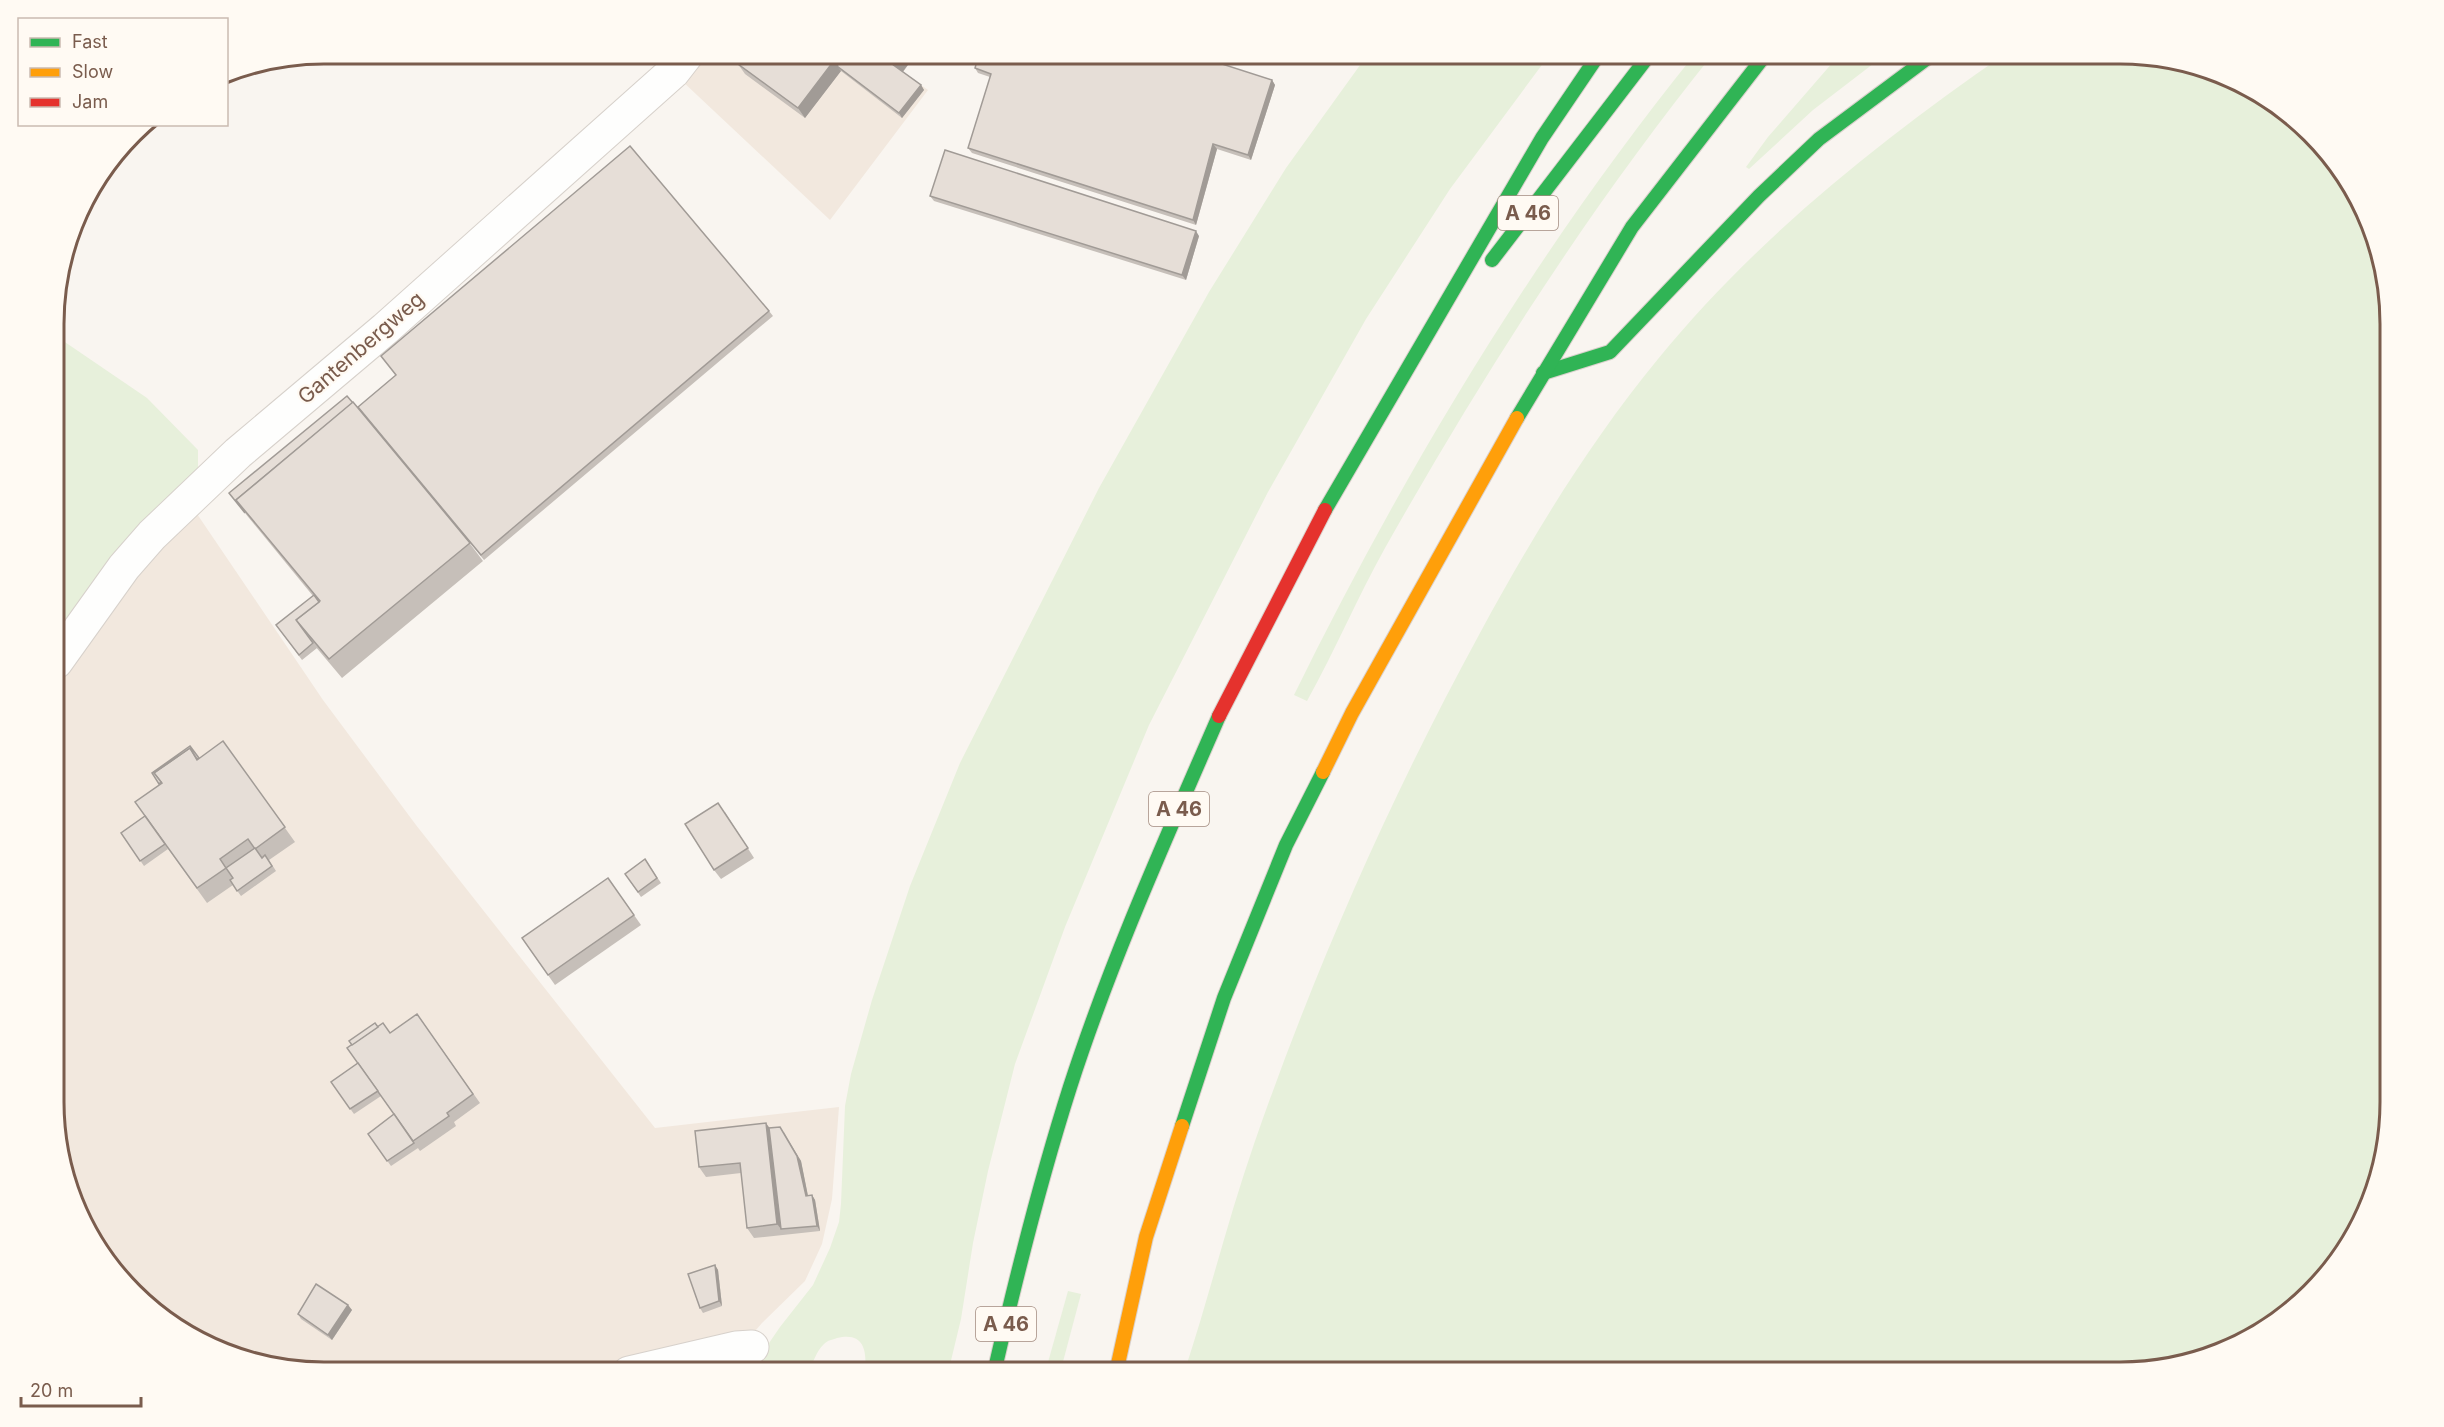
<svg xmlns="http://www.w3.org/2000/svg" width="2444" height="1427" font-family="Inter,sans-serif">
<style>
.residential{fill:#f2e8de}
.green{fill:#e7f0db}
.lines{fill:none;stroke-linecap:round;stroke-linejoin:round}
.street-casing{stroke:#d7d1cb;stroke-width:35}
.fast-casing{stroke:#dad1cc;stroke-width:16}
.slow-casing{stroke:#dad1cc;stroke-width:16}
.jam-casing{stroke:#dad1cc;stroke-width:16}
.street{stroke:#fefefd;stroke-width:33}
.fast{stroke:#30b455;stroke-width:14}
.slow{stroke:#ff9f0a;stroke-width:14}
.jam{stroke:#e5322d;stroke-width:14}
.wall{fill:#c6bfb9}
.shaded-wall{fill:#a19b96}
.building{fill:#e6ded7;stroke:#a19b96;stroke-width:1.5}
.labels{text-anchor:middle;stroke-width:4.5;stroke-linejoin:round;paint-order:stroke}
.shield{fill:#fffaf3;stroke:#a28b7f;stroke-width:1.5}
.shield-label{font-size:20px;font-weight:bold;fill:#7a5c4d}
.street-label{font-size:21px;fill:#7a5c4d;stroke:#fffaf3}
.rim{fill:none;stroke:#7a5c4d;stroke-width:3}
</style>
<rect width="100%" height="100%" fill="#f9f5f0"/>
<g class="residential">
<polygon points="699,54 906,54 896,67 928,90 830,220 681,80"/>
<polygon points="193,508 323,700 416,825 655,1128 839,1107 832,1199 822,1244 805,1281 762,1323 749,1338 612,1373 324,1373 254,1364 189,1337 99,1253 56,1138 56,677"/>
</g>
<g class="green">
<path d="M1368,54H1550L1450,189L1366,319L1268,492L1149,725L1065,927L1015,1064L988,1171L973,1243L961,1319L948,1373H865C867,1352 865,1331 837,1338C832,1340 828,1340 824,1344C816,1352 813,1362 809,1373H758L767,1346L780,1327L813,1285L830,1248L839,1222L841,1204L845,1106L851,1074L872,1000L910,886L960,763L1099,488L1209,292L1286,168Z"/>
<path d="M1695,54H1713C1589,208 1482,376 1385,548C1357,598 1335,651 1307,701L1294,695C1405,469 1536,251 1695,54Z"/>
<polygon points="1840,54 1886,54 1813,110 1749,169 1746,167 1768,137"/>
<path d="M2005,54H2120L2190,63L2255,90L2345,174L2376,238L2389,306V1120L2354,1238L2311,1294L2255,1337L2137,1372L1184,1373C1209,1297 1228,1219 1254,1144C1315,968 1391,796 1480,633C1532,537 1589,443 1658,359C1756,239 1879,141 2005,54Z"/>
<polygon points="56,336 147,398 198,450 198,468 186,494 56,650"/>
<polygon points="1068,1291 1081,1294 1060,1373 1045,1373"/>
</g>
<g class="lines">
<g class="street-casing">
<g id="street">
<polyline points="56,662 124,567 152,535 238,453 385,329 673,72 687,54"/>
<polyline points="629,1373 736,1348 752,1347"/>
</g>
</g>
<g class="fast-casing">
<g id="fast">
<polyline points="1492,260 1650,54"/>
<polyline points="1543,373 1610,352 1759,196 1819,139 1933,54"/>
<polyline points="1517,418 1632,227 1766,54"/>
<polyline points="1325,510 1542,138 1599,54"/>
<polyline points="1182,1126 1224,998 1286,845 1323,772"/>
<path d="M994,1373C1016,1277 1040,1181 1070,1087C1111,960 1166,838 1219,716"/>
</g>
</g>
<g class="slow-casing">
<g id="slow">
<polyline points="1323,772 1352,713 1517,418"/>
<polyline points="1116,1373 1146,1237 1182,1126"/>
</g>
</g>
<g class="jam-casing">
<polyline id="jam" points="1219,716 1325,510"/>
</g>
<use href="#street" class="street"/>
<use href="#fast" class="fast"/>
<use href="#slow" class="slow"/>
<use href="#jam" class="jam"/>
</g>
<g class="wall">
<polygon points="745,54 916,54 903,72 921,85 924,90 902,118 841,71 805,118 745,74 738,64"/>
<polygon points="975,68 1272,80 1275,85 1251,160 1217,149 1196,225 972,153 968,148 990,77 978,73"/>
<polygon points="930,196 1199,236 1186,280 934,201"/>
<polygon points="769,311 773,316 484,560 465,537 483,561 342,678 315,646 317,648 302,660 276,625 313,596 249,518 229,493 353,403 358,407 396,375 381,356"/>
<polygon points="223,741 295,842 269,860 276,871 241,896 233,885 207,903 161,839 168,849 144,866 121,833 145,816 160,785 152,773 200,758"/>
<polygon points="725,812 754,858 721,879 714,870"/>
<polygon points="645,859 661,883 641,897 625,874"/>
<polygon points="608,878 641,925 555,985 522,938"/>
<polygon points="417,1014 480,1103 454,1122 456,1126 420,1151 406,1131 418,1148 391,1166 368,1134 394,1114 381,1096 354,1114 331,1082 358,1063 378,1027 390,1033"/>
<polygon points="766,1123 769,1128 784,1132 801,1161 808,1196 812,1195 815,1200 820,1231 754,1238 747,1228 741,1173 706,1177 699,1167"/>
<polygon points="715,1265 718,1270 722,1306 703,1313 700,1308"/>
<polygon points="348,1305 352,1310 332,1340 301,1319 298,1314"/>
</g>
<g class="shaded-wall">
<polygon points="839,54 853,54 837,66 841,71 805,118 798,108"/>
<polygon points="902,54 916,54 901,74 894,65"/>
<polygon points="949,54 955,54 952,58"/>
<polygon points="1272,80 1275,85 1251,160 1248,155"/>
<polygon points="921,85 924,90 902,118 899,113"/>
<polygon points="1213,144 1217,149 1196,225 1193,220"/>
<polygon points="1196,231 1199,236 1186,280 1182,275"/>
<polygon points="766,1123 773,1133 781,1229 777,1224"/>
<polygon points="780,1127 801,1161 809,1201 806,1196"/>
<polygon points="812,1195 815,1200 820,1231 817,1226"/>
<polygon points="715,1265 718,1270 722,1306 719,1301"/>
<polygon points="348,1305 352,1310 332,1340 328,1335"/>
</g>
<g class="building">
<polygon points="745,54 839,54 798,108 738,64"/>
<polygon points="846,54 878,54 921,85 899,113 837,66"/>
<polygon points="880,54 902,54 894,65"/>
<polygon points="979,54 1191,54 1272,80 1248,155 1213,144 1193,220 968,148 991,74 975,68"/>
<polygon points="630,146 769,311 481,555 358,407 396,375 381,356"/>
<polygon points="945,150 1196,231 1182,275 930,196"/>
<polygon points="347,396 353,403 236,500 245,513 229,493"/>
<polygon points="353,402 470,543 329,659 296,620 320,601 236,500"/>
<polygon points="314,595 319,602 296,620 313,643 299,655 276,625"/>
<polygon points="223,741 285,827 255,849 248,839 220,859 226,868 197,888 135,802 162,783 154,773 190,748 197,760"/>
<polygon points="190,746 199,758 197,759 190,748 154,773 161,782 159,784 152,773"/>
<polygon points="718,803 748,848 714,870 685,824"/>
<polygon points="145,816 165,844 140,861 121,833"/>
<polygon points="255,848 262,858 265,855 272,866 237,891 230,880 233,878 226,868"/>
<polygon points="645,859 657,878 638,892 625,874"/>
<polygon points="608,878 634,915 548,975 522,938"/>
<polygon points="417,1014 473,1094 447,1113 449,1116 413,1141 347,1048 383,1023 390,1033"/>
<polygon points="375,1023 378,1027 352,1045 349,1041"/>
<polygon points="358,1063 378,1091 350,1109 331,1082"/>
<polygon points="394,1114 414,1143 387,1161 368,1134"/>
<polygon points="766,1123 777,1224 747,1228 740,1163 699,1167 695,1131"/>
<polygon points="780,1127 797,1156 806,1196 812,1195 817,1226 781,1229 769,1128"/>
<polygon points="715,1265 719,1301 700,1308 688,1274"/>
<polygon points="316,1284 348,1305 328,1335 298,1314"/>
</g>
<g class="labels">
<g class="shield">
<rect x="1498" y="196" width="60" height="34" rx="4.5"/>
<rect x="1149" y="792" width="60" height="34" rx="4.5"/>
<rect x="976" y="1307" width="60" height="34" rx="4.5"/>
</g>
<g class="shield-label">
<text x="1528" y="220">A 46</text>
<text x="1179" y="816">A 46</text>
<text x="1006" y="1331">A 46</text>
</g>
<g class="street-label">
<text transform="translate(361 348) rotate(-41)" y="7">Gantenbergweg</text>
</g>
</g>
<path d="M0 0H2444V1427H0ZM324 64H2120A260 260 0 0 1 2380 324V1102A260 260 0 0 1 2120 1362H324A260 260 0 0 1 64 1102V324A260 260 0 0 1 324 64Z" fill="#fffaf3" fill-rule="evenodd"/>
<path class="rim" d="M324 64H2120A260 260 0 0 1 2380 324V1102A260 260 0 0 1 2120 1362H324A260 260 0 0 1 64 1102V324A260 260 0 0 1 324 64Z"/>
<rect x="18" y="18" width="210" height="108" fill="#fffaf3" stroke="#cabbb1" stroke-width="1.5"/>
<rect x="30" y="38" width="30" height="9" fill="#30b455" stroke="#cabbb1" stroke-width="1.5"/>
<text x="72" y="48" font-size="18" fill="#7a5c4d">Fast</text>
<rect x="30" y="68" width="30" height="9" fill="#ff9f0a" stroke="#cabbb1" stroke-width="1.5"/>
<text x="72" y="78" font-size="18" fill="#7a5c4d">Slow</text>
<rect x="30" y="98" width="30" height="9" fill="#e5322d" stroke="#cabbb1" stroke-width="1.5"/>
<text x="72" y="108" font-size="18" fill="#7a5c4d">Jam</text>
<path d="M21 1397v9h120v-9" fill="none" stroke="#7a5c4d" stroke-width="3"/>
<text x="30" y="1397" font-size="18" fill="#7a5c4d" stroke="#fffaf3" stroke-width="4.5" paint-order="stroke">20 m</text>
</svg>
